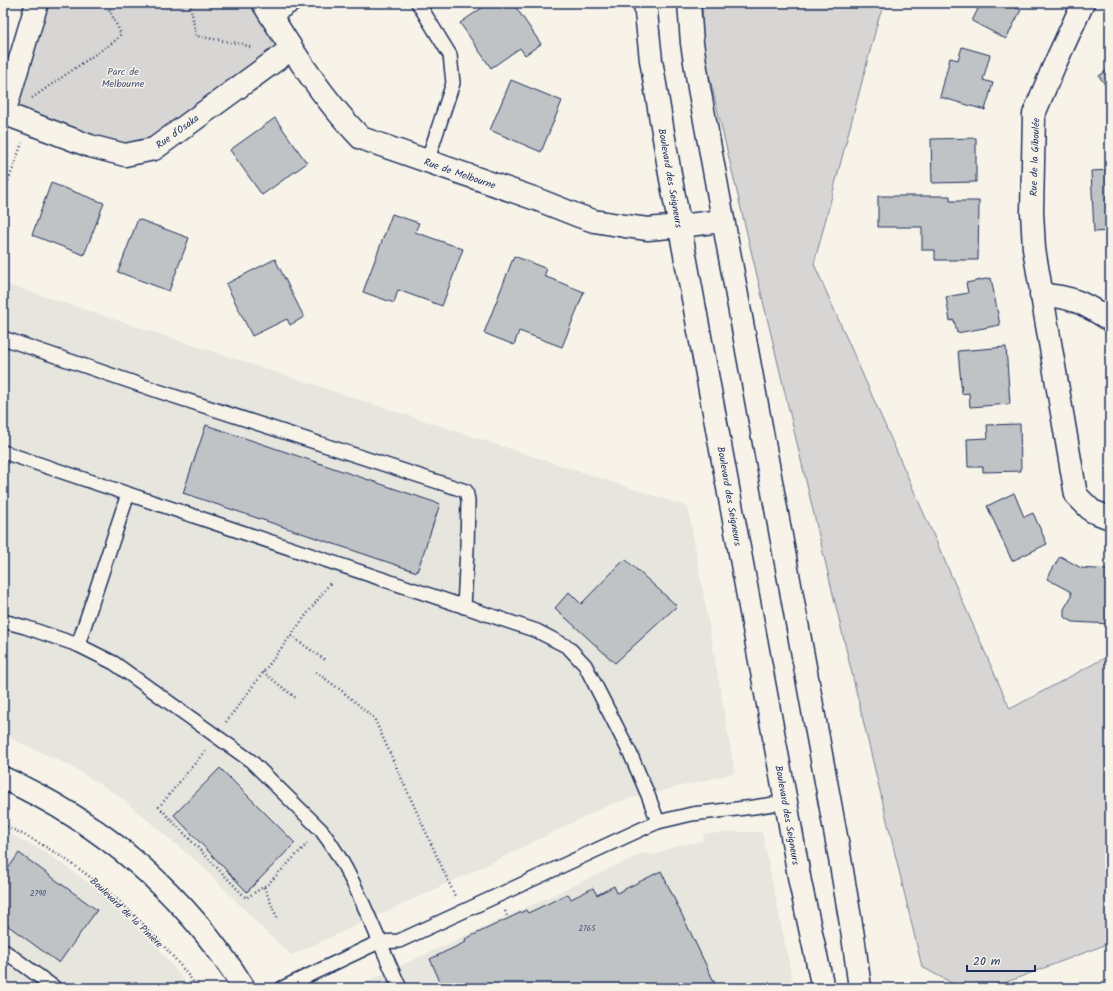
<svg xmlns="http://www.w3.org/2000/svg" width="1113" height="991" font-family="Kalam,sans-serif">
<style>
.built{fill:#e6e5de}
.green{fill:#d7d6d4;stroke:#798299}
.building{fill:#c0c3c5;stroke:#1b2f5e}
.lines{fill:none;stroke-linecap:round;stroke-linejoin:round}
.service-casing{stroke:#1b2f5e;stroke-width:16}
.minor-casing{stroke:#1b2f5e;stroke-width:25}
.tertiary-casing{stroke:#1b2f5e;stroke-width:25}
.path{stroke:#1b2f5e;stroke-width:2.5;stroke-dasharray:1 3;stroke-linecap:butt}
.service{stroke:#f7f3e8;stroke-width:13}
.minor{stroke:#f7f3e8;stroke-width:22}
.tertiary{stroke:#f7f3e8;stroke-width:22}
.labels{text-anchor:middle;stroke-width:3;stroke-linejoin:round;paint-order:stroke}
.number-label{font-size:8px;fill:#445478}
.park-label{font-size:10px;fill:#415076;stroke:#f7f3e8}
.street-label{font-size:10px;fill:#1b2f5e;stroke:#f7f3e8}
</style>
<rect width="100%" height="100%" fill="#f7f3e8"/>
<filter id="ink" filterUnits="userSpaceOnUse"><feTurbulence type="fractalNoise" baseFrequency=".025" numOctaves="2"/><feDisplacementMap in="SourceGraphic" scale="8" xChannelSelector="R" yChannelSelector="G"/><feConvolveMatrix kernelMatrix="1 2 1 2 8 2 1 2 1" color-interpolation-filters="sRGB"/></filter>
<g filter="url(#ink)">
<g class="built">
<polygon points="3,283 688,507 735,773 613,803 468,874 292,955 268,934 203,867 120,797 71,766 3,735"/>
<polygon points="3,831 42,850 98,889 150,938 190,988 3,988"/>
<polygon points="735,832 762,832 794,988 353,988 643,853 655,855 675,846 703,841 704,834"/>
</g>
<g class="green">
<polygon points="37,3 263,3 291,49 125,155 4,113"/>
<polygon points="703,3 886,3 879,17 814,264 1010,709 1110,655 1110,943 1007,982 972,988 961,988 922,967 701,41"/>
</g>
<g class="building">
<polygon points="489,3 513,3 541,44 525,55 520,48 491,68 460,23"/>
<polygon points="971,3 1016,3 1014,7 1021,10 1006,39 972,21 978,9 970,5"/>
<polygon points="962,47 990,55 983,80 993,83 985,110 940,97 950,58 958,60"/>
<polygon points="1110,68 1110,92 1099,76"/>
<polygon points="511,80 562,101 541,152 490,130"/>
<polygon points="275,118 307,163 262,195 230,150"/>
<polygon points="976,138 976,182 932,183 931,139"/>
<polygon points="1110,170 1110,231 1094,232 1091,171"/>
<polygon points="51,183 104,203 84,255 32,235"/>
<polygon points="878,196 950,196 950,201 979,201 978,260 935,260 935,250 922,250 922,227 878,227"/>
<polygon points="392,214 419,223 415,232 463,249 442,306 398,290 394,303 363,292"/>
<polygon points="138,219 189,238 169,291 118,272"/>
<polygon points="514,256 547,269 544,276 584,292 562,347 519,331 514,345 484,333"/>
<polygon points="275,259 304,317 290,325 287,319 252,336 226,284"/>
<polygon points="991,278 1000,325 957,333 954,320 950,321 946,297 968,293 966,283"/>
<polygon points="1006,347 1010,404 970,407 969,393 962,394 958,351"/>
<polygon points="1020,424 1021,471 983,472 983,467 968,467 967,439 988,438 987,425"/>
<polygon points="206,425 440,504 417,572 183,493"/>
<polygon points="1014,493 1024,517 1033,513 1047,544 1012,561 987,506"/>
<polygon points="1060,556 1081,568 1110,570 1110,624 1073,622 1064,617 1064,609 1071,597 1071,592 1047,579"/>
<polygon points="625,559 677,606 615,663 555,608 569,592 581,604"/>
<polygon points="220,768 295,843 247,892 174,815"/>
<polygon points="19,853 97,910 59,963 3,922 3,876"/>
<polygon points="661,871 717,988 443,988 430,959 466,942 465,939 526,910 528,913 568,894 571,899 593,888 597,895 614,886 617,893"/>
</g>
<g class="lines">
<g class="service-casing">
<g id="service">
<polyline points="418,3 450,55 453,83 427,162"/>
<polyline points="272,18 296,3"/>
<polyline points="3,338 161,392 466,491 468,500 467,550 464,607"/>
<polyline points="3,452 537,631 568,647 585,665 630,753 648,795 658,822"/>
<path d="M3,621L25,627L78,645L114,663L251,761L321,830C355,874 376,937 400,988"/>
<polyline points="78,645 128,494"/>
<polyline points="3,950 55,988"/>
<polyline points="282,988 379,942 399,941 644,828 658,822 692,814 754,807 786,802"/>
</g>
</g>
<g class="minor-casing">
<g id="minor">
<path d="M263,3C292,50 322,98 361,138L536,199L579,216L594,221L625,226L648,229L680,226L722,221"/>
<polyline points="1083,3 1054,66 1034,114 1032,212 1034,249 1076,495 1092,511 1110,518"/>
<polyline points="3,113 90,146 125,155 154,149 291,49"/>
<polyline points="4,113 37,3"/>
<path d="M1041,295C1072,296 1085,304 1110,320"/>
</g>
</g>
<g class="tertiary-casing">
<g id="tertiary">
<polyline points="645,3 651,60 670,174 786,802 800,882 823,988"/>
<polyline points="689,3 692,43 699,88 838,847 853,936 860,988"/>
<path d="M3,778C103,823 186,895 244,988"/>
</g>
</g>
<g class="path">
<polyline points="190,3 196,36 242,44 253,48"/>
<polyline points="32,98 116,40 121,34 108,7 108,3"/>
<polyline points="3,196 22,143"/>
<polyline points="291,636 325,660"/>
<polyline points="263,672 296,698"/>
<polyline points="316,672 342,691 374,718 455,896"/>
<polyline points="226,722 331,582"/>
<polyline points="205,751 159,807 246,898 268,884 308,843"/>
<path d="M3,825C81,859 147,920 198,988"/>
<polyline points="264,887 278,920"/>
<polyline points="505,911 508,918"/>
</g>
<use href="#service" class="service"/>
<use href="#minor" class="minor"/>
<use href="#tertiary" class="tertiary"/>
</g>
</g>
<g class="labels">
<g class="number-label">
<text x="38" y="896">2790</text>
<text x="587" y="931">2765</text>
</g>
<g class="park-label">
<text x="123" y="75">Parc de<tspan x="123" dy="12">Melbourne</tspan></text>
</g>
<g class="street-label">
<text transform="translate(177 131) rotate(-36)" y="4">Rue d'Osaka</text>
<text transform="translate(1034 157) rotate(-88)" y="4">Rue de la Giboulée</text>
<text transform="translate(460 173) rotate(19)" y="4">Rue de Melbourne</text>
<text transform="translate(671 178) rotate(80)" y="4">Boulevard des Seigneurs</text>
<text transform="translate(730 496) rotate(80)" y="4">Boulevard des Seigneurs</text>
<text transform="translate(788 815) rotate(80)" y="4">Boulevard des Seigneurs</text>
<text transform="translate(127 912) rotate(44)" y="4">Boulevard de la Pinière</text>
</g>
</g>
<rect width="1113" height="991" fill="none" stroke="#f7f3e8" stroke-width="16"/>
<rect x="8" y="8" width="1097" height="975" fill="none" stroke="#1b2f5e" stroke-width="1.5" filter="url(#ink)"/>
<path d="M967 965v6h68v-6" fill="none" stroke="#1b2f5e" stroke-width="2"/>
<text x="973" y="965" font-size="12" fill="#1b2f5e" stroke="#f7f3e8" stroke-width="3" paint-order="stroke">20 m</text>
</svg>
